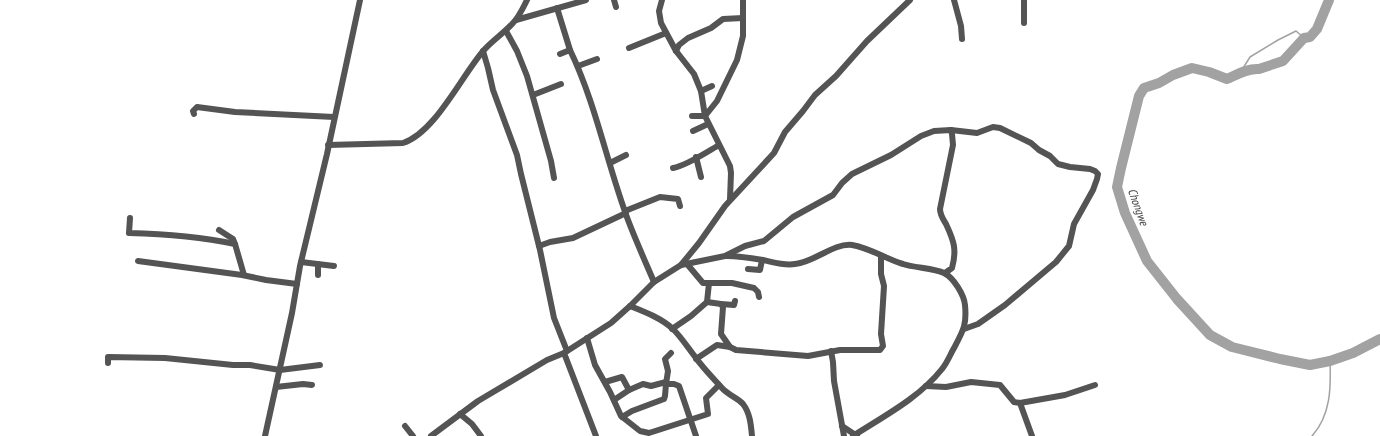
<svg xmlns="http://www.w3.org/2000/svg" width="1380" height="436" font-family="'PT Sans Narrow',sans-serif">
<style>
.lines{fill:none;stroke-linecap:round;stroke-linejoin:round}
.stream{stroke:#a2a2a2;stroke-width:1.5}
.river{stroke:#a2a2a2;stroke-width:10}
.minor{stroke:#545454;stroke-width:6}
.labels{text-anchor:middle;stroke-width:3;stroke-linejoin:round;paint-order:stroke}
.water-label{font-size:12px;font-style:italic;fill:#434343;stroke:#fff}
</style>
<rect width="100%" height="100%" fill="#fff"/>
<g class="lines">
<g class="stream">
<polyline points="1240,73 1250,57 1278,40 1296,31 1304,38"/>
<path d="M1312,436C1331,415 1331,387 1330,361"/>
</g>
<path class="river" d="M1329,0L1317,29L1310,37L1304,38L1283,61L1259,69C1248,68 1236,75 1227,79L1209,72L1192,68L1173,75L1159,83L1144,88L1139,96L1121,168L1117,187L1125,213L1147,261L1177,299L1210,335L1232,347L1280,359L1310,365L1330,361L1353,353L1380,339"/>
<g class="minor">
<polyline points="614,0 616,7"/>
<polyline points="662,0 659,11 661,23 676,51 694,74 701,91 705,116 730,166 731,173 730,199"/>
<polyline points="954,0 961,26 962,39"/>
<polyline points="1024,0 1024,23"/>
<polyline points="557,8 570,50"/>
<polyline points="516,20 586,0"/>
<polyline points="506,31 517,51 527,76 551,161 554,178"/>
<polyline points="629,48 666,33"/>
<polyline points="483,51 488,68 493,90 517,155 521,174 540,250 554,318 567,351"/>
<polyline points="676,51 679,45 688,38 711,28 723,19 743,18"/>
<path d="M560,54L570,50C596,104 607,164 628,220C636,241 645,261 654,282"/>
<polyline points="578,66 597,59"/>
<polyline points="701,91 712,86"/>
<polyline points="533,95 561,84"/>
<polyline points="194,114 193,111 197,107 235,112 334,117"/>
<polyline points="692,116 705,116 717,101 737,60 743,36 743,0"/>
<polyline points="693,131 708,124"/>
<path d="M328,145L403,143C435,133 462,75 484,50C493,40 504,33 513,23C519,17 523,8 527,0"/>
<polyline points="696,157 701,177"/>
<polyline points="610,163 626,155"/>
<path d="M673,168C686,166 707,152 719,145"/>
<polyline points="625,211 660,197 678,199 680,206"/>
<path d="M130,218L129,233C165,234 201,237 235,244L244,275"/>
<polyline points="219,230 233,239 235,244"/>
<polyline points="539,246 550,242 573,238 626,213"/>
<path d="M727,256C739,256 751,258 763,260C773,262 784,266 795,264C815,262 833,243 852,245C870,248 886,259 903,264C915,268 934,268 944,273C954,278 964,295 965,305C967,325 963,331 954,348C950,355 947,363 942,369C919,398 884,416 853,436"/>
<polyline points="138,261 242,275 266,280 297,284"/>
<polyline points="301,262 334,266"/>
<polyline points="318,264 318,275"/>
<polyline points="681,265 699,243 725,206 774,153 785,132 803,111 815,95 836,76 867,41 910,0"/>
<polyline points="748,269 760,270 762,260"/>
<path d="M945,273L952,268C957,250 954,241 946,224C943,219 940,215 940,209L953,145L952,134L951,130"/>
<polyline points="709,283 732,283 754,288 758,292 759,297"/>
<polyline points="707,302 721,304 723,307 721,334 730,347"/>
<polyline points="721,304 734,305 735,301"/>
<path d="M630,306C645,312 661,318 673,329C682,338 688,348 696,358C703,368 713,378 722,388C728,395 738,398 743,404C750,413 751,425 752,436"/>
<polyline points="672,329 691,316 707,302 709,283 703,283 687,264"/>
<polyline points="587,338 595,365 610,392 621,416 640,431 649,433 708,414 706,398 719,385"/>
<polyline points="831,351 833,362 834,381 844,436"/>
<polyline points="564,353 596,436"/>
<polyline points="671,353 665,359 668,371 666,384 674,384 679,386 696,436"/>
<polyline points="696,359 717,345 730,347 736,350 808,356 840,350 880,350 883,346 881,334 884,286 881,274 881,256"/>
<polyline points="108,363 108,357 165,358 233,365 250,365 280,370 320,365"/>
<polyline points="605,382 622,377 629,390 614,400"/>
<polyline points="926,386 946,387 971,382 1000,385 1014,402 1020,403 1065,395 1095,385"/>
<polyline points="276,387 303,384 312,385"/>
<polyline points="629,390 643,384 651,386 666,382"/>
<polyline points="1020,403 1032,436"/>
<polyline points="460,414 472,424 481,436"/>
<polyline points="622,417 632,411 664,399 665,396 666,384"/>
<polyline points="405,426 413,436"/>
<polyline points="842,426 857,436"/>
<polyline points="265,436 292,313 300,266 327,154 360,0"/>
<polyline points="431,436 478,401 547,360 564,353 611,323 630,306 654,282 681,265 725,256 745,246 764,241 793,217 833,195 842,183 852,174 891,155 921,136 934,131 951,130 977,133 993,127 1000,128 1031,143 1039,150 1050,156 1058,164 1070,167 1090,169 1095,171 1098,174 1097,179 1093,190 1074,224 1069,246 1056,262 1005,305 978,324 964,329"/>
</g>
</g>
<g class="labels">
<g class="water-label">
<text transform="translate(1138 207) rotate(70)" y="4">Chongwe</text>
</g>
</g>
</svg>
